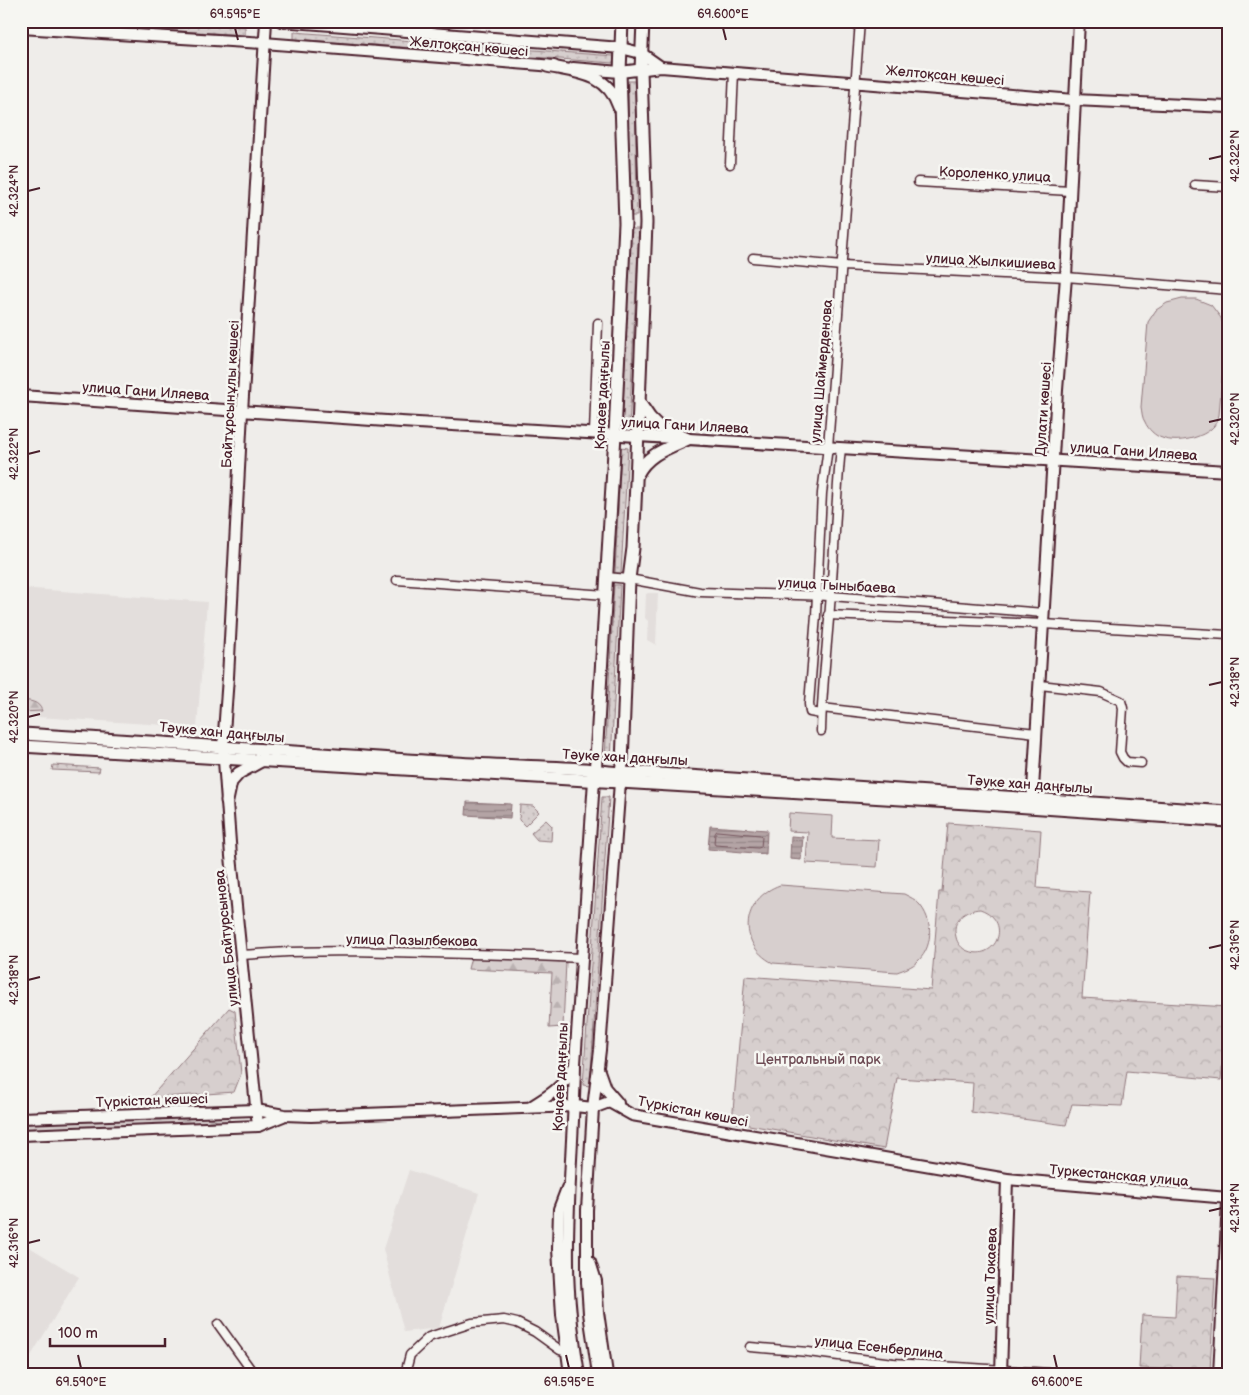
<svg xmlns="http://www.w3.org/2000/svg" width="1249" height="1395" font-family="'Balsamiq Sans',sans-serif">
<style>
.built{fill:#e3dedc}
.grass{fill:url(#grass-dots);stroke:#90777c}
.forest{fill:url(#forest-firs);stroke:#90777c}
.park{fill:url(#park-crowns);stroke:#90777c;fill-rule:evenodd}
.pitch{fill:#d7cfce;stroke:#90777c}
.water{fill:url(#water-rules);stroke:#8a6f74}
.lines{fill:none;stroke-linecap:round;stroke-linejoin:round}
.shore{stroke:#74545c;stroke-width:1}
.canal{stroke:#b4a4a5;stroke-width:8}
.street-casing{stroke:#4a1f2b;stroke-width:11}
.secondary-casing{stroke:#4a1f2b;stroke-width:14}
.primary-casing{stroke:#4a1f2b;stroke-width:15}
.street{stroke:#f6f6f2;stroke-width:8}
.secondary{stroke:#f6f6f2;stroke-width:10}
.primary{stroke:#f6f6f2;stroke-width:11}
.ticks{fill:none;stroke:#4a1f2b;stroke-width:2}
.labels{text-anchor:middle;stroke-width:5;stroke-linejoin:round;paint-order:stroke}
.street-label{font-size:14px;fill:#4a1f2b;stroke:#f6f6f2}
.park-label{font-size:14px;fill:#6d4b54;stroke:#f6f6f2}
.neatline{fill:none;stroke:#4a1f2b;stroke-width:2}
.ticks-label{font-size:12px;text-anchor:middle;fill:#4a1f2b}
</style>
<defs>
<pattern id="grass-dots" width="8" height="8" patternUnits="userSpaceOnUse" patternTransform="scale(1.25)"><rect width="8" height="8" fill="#d7cfce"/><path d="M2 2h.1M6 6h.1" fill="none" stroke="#bab1b1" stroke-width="1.8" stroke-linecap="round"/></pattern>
<pattern id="forest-firs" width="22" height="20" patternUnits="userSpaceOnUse" patternTransform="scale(1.25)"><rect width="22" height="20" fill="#d7cfce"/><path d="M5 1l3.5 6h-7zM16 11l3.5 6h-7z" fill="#bab1b1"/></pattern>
<pattern id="park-crowns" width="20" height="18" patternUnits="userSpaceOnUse" patternTransform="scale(1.25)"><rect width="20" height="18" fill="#d7cfce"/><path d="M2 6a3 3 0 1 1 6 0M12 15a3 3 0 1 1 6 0" fill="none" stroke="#bab1b1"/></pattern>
<pattern id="water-rules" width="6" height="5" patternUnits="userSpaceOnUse" patternTransform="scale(1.25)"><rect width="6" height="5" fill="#b4a4a5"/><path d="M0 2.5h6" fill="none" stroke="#948587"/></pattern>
</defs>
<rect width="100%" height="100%" fill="#efedea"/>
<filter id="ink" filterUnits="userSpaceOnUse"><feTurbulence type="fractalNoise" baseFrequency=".02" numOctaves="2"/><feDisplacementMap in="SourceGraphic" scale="10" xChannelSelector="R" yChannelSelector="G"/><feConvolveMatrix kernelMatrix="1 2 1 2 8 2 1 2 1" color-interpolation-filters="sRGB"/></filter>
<g filter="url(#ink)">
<g class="built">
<polygon points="21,588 207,602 197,727 21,716"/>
<polygon points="648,593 658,593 656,645 647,640 648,621 645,618 646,594"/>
<polygon points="409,1170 479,1193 439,1328 404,1332 383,1249"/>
<polygon points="21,1242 79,1277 26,1364 21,1362"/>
</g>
<g class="grass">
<polygon points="34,21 158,21 245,27 245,35 34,22"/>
<polygon points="294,32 614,56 613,63 294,39"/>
<polygon points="628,81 635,81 637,216 629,216"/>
<polygon points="631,229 639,229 629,428 622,427"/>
<polygon points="621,447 628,448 621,573 615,573"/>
<polygon points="614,585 620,585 611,760 605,759"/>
<polygon points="53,765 100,768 99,772 52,770"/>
<polygon points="602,797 609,797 590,1086 583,1085"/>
<polygon points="520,805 533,806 539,812 525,826 519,820"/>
<polygon points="546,820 552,826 551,841 537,840 531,833"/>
</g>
<g class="forest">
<path d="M21,700C30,701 39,701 42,711L21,712Z"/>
<polygon points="471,957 566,962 563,1027 549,1028 552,973 468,969"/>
<polygon points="229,1112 229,1126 21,1134 21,1122"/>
</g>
<g class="park">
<path d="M948,823L1041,830L1037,888L1090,892L1082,998L1228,1007L1221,1080L1127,1071L1122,1106L1072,1104L1066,1125L971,1112L973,1083L897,1078L884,1149L732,1122L745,976L931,990L939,892H942ZM980,909C1014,921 996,962 968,951C962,949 957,943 956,937C951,920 965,910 980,909Z"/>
<polygon points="229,1008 235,1011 241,1074 234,1092 150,1098"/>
<polygon points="1177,1276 1215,1278 1210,1371 1139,1368 1142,1315 1175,1317"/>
</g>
<g class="pitch">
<path d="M1182,299H1196L1211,305L1221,318L1226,334L1219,415C1218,418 1216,423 1214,426C1204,438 1177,444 1162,438C1155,436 1148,429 1145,422C1142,418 1142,412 1141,407L1148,322L1156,310L1167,303Z"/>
<polygon points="789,813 833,816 832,838 879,840 877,867 806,863 808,832 788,831"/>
<path d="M780,885L904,894C908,896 912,898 915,900C933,915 935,945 918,961C912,967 905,969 897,972L773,963C736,944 742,898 780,885Z"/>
</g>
<g class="water">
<polygon points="467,802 511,804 510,818 466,815"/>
<polygon points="710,826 767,830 766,854 708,849"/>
<polygon points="791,836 803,837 801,860 790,859"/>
</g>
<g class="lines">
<polygon class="shore" points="717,831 760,835 762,837 761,847 758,848 715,845 714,843 715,834"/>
<polyline class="canal" points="393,1374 413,1371 419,1374"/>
<g class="street-casing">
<g id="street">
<polyline points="730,164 734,72"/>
<polyline points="918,182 1070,191"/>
<polyline points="1195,185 1228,187"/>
<polyline points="753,258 842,266 1066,277 1228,290"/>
<polyline points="594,433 598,323"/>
<polyline points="606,577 629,579 700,592 831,596 1044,613"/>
<polyline points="397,580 606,595"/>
<polyline points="828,615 1043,624 1228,635"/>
<polyline points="1040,685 1101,692 1121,701 1123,708 1120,752 1123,758 1127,762 1141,763"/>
<polyline points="822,708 1036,733"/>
<polyline points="821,714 810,712 809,704 816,615 822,493 828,447 860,21"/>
<path d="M821,731C822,685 828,639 831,593C835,545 836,496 841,448"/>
<polyline points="241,955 288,952 352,951 510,955 582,958"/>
<polyline points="218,1324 254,1374"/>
<polyline points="750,1347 808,1352 893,1363 1066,1374"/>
<polyline points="405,1374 410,1355 429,1337 472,1323 504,1320 517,1323 535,1332 560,1350 566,1352"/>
<polyline points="893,1374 893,1363"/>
</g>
</g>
<g class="secondary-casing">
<g id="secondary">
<polyline points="281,21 621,48 641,53 661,67"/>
<polyline points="21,28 264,43 554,66"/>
<polyline points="573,68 620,72 661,67 1074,100 1228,107"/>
<polyline points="21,396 401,422 1228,471"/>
<polyline points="1032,806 1057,390 1066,277 1079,21"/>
<polyline points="599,1071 605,1088 618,1103"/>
<path d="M532,1106C550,1095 563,1087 574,1067"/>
<polyline points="21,1118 256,1110 284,1115 311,1116 575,1106 593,1108 609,1102 632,1115 1007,1179 1228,1198"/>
<polyline points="258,1126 231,856 223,747 228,677 242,412 266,21"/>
<polyline points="21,1135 258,1126 283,1116"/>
<polyline points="567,1188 559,1209 558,1249 562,1315 570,1374"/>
<polyline points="590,1262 596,1281 598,1312 607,1374"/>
<path d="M579,1374C573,1337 568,1300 568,1263C567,1197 574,1131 575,1064L594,780"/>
<polyline points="598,1374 589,1313 587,1282 587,1210 593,1108 600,1050 620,782"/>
<polyline points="1001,1374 1007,1179"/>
<polyline points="1219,1374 1228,1202"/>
</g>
</g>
<g class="primary-casing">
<g id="primary">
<path d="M547,66C577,72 608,73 619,107"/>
<path d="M637,475C647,454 668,448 688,439L658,426L650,418L639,402"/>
<path d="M21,734C166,742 311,754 455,763C498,766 541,766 584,769C604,771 624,775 644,773L1228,812"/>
<polyline points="21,746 984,804 1228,821"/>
<polyline points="595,776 615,434 625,223 620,72 622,21"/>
<polyline points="620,779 622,764 629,579 633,548 636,482 646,223 641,70 643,21"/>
<polyline points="227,801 231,782 239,773 263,760"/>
</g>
</g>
<use href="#street" class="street"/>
<use href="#secondary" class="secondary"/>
<use href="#primary" class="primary"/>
</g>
</g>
<path class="ticks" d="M235,28L238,40M723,28L726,40M1209,159L1222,156M28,191L40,188M1209,422L1222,419M28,454L40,451M1209,685L1222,682M28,717L40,714M1209,948L1222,945M28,980L40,977M1209,1211L1222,1208M28,1243L40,1240M78,1355L81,1368M566,1355L569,1368M1054,1355L1057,1368"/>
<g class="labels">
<g class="street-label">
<text transform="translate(469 46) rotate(5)" y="5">Желтоқсан көшесі</text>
<text transform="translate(945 75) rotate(5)" y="5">Желтоқсан көшесі</text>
<text transform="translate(995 174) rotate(3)" y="5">Короленко улица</text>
<text transform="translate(991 261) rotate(3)" y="5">улица Жылкишиева</text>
<text transform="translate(821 371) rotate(-85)" y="5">улица Шаймерденова</text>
<text transform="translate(146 391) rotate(4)" y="5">улица Гани Иляева</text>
<text transform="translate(230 394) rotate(-87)" y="5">Байтұрсынұлы көшесі</text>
<text transform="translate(602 395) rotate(-87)" y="5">Қонаев даңғылы</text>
<text transform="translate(1043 409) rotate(-86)" y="5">Дулати көшесі</text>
<text transform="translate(685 425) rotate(3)" y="5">улица Гани Иляева</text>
<text transform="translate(1134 451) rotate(4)" y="5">улица Гани Иляева</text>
<text transform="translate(837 585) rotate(3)" y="5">улица Тыныбаева</text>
<text transform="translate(222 732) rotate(5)" y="5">Тәуке хан даңғылы</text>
<text transform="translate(625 757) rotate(3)" y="5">Тәуке хан даңғылы</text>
<text transform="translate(1030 784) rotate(4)" y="5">Тәуке хан даңғылы</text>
<text transform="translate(226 938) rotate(-96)" y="5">улица Байтурсынова</text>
<text transform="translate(412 940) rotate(1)" y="5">улица Пазылбекова</text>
<text transform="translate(560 1077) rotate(-87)" y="5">Қонаев даңғылы</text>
<text transform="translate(152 1100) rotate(-2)" y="5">Түркістан көшесі</text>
<text transform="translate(693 1111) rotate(11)" y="5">Түркістан көшесі</text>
<text transform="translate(1119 1175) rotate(5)" y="5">Туркестанская улица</text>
<text transform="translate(990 1276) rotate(-88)" y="5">улица Токаева</text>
<text transform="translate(879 1347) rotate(6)" y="5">улица Есенберлина</text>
</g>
<g class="park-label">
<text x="818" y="1064">Центральный парк</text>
</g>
</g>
<rect width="1249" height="1395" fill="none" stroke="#f6f6f2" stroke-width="55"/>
<path d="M50 1338v8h115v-8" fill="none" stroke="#4a1f2b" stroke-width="2.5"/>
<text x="58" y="1338" font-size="15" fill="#4a1f2b" stroke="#f6f6f2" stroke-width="4" paint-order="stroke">100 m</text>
<rect x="28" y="28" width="1194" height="1340" class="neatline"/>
<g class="ticks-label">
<text x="235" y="18">69.595°E</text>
<text x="723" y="18">69.600°E</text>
<text transform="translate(1235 156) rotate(-90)" y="4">42.322°N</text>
<text transform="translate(14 191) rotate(-90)" y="4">42.324°N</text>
<text transform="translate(1235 419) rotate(-90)" y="4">42.320°N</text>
<text transform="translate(14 454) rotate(-90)" y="4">42.322°N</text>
<text transform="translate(1235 682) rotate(-90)" y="4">42.318°N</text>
<text transform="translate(14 717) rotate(-90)" y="4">42.320°N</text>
<text transform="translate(1235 945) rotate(-90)" y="4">42.316°N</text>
<text transform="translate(14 980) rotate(-90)" y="4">42.318°N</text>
<text transform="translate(1235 1208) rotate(-90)" y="4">42.314°N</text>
<text transform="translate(14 1243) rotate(-90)" y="4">42.316°N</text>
<text x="81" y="1386">69.590°E</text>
<text x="569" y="1386">69.595°E</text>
<text x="1057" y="1386">69.600°E</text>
</g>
</svg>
